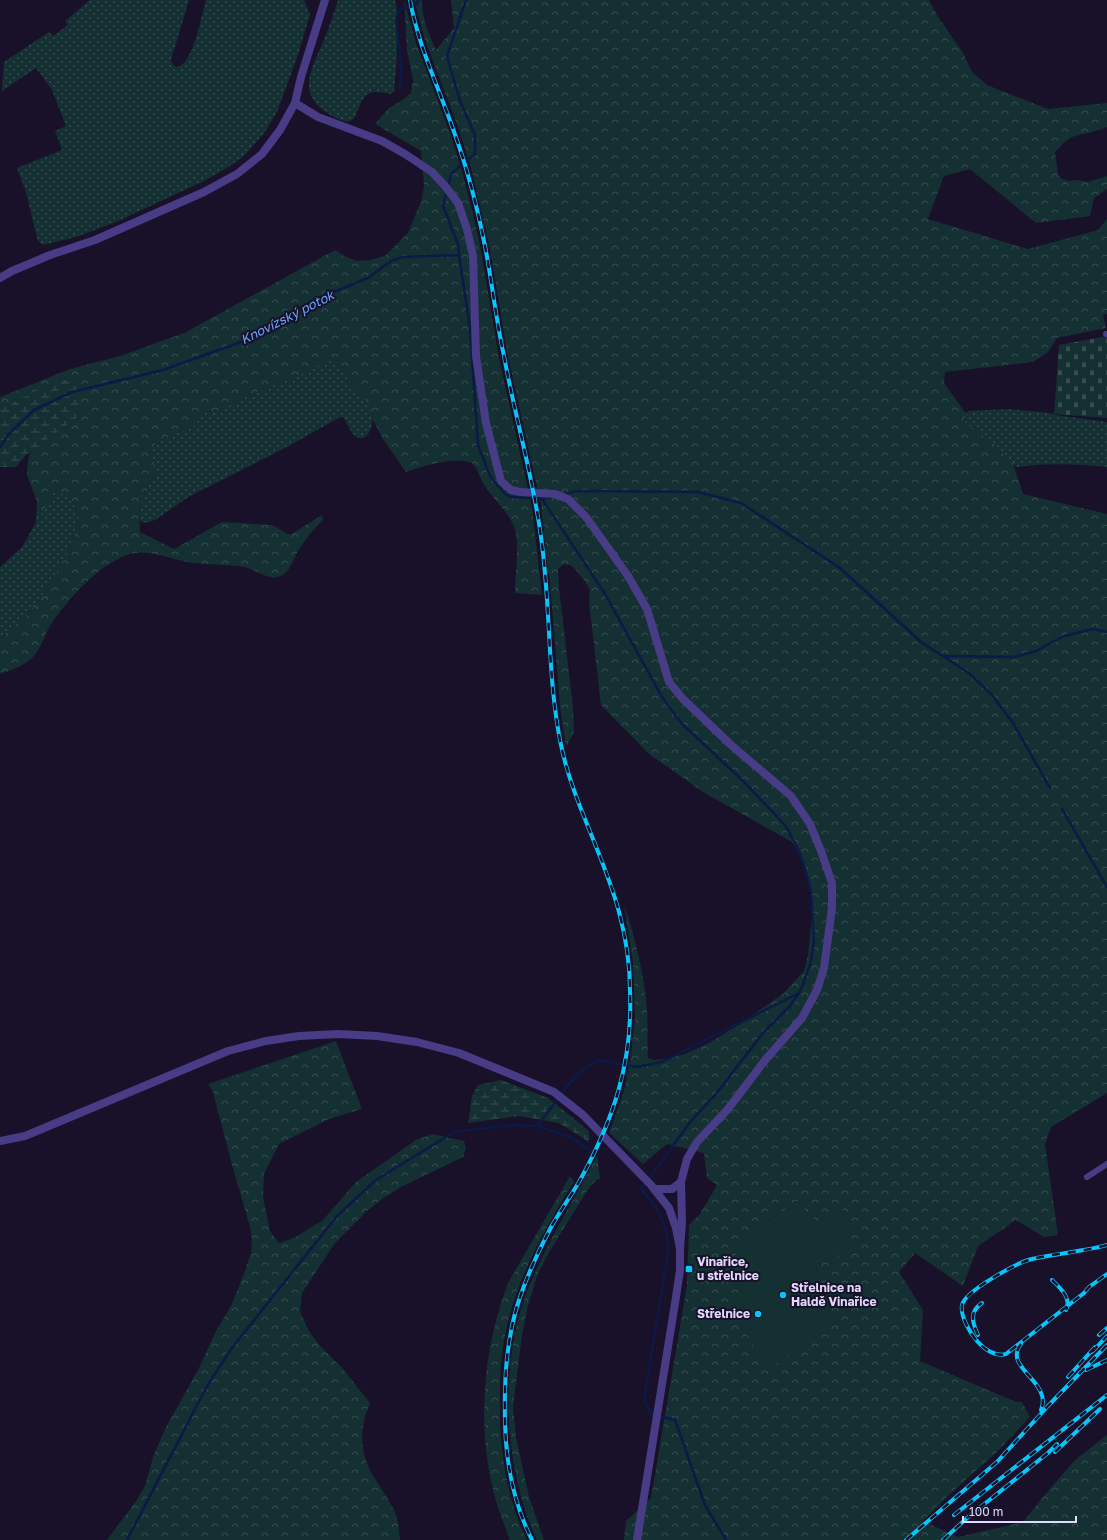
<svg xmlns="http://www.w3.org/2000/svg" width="1107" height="1540" font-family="'Golos Text',sans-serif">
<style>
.grass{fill:url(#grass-dots)}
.forest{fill:url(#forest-crowns);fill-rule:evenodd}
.wetland{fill:url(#wetland-marsh)}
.cemetery{fill:url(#cemetery-stones)}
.pitch{fill:#143033}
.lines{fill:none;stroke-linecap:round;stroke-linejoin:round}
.stream{stroke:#0b1a47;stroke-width:2.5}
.minor{stroke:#483c87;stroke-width:6}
.tertiary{stroke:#483c87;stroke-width:8}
.rail-casing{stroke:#08c6fb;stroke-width:4}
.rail{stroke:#181129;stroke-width:2.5;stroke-dasharray:8;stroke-linecap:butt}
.poi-dot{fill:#08c6fb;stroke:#181129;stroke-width:1.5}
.labels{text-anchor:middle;stroke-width:4;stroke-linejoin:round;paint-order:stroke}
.poi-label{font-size:12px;font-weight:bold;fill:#e2d9fe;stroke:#181129;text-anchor:start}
.water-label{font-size:13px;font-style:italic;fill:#69a7fd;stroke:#181129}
</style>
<defs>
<pattern id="grass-dots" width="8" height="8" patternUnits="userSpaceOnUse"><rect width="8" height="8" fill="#143033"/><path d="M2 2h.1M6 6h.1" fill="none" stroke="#364d52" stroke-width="1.8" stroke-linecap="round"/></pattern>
<pattern id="forest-crowns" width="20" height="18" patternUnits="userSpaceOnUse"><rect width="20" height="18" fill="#143033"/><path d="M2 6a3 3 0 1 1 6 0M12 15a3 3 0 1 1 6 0" fill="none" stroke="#364d52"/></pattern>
<pattern id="wetland-marsh" width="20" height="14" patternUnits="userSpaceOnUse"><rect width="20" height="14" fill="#143033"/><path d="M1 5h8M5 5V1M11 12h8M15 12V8" fill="none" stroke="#364d52"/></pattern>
<pattern id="cemetery-stones" width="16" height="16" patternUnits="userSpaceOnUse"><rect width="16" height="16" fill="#143033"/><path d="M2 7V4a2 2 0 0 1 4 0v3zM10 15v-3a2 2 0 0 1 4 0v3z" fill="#364d52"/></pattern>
</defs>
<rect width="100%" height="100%" fill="#181129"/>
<g class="grass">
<path d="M90,0H189L171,60L173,65L177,67C193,65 202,14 206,0H304L310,14L298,55L277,112L265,132L244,156L230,166L206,180L116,222L76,237L43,245L39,242L37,238L26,192L17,168L62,150L55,131L66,126L52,90L36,68L2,91L4,62L49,32L53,36L68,25L65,21Z"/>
<path d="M338,0H395L397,9V58L394,91L391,94C369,89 365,92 357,112C356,115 355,118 352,120C345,124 336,118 329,114C295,94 312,68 324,40C329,27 334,13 338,0Z"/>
<path d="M329,358C340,359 344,372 349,380C352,386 356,389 361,393C367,398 371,409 372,415C374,424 368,445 355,436C350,432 347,424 344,418L340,417L289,446L190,496L155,520L144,523L140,521L139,513L146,489L154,477L152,449L153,446L173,434L195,425L202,415L207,412L220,410L250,395L301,374L316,367Z"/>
<path d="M1009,409L1049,413L1056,415L1107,422V467C1075,464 1049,463 1016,467L994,444L968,426L965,422L966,414L968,411Z"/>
<polygon points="54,492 66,494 75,506 79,521 67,554 41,597 25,617 0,638 0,567 22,547"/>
</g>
<g class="forest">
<path d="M404,0L416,43L450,133L462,171L472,210L480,245L499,358L532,507L542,595L515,593C515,573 519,553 516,534C513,515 494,501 484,485C480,478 478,469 472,463C454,456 424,466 406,472L383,439L373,420L372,414L364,397L354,388L337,361L329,358L316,367L301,374L250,395L220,410L207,412L202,415L195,425L173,434L153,446L152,449L155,475L146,489L139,513L140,532L174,549L222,522L272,525L290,535L322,515L323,520C313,529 305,540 298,551C294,558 291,569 284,574C271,584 257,569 244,567C227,564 210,565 193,563C172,560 148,548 127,555C97,566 67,600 50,626C44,636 41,649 32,658C24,666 11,670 0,674V638L25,617L41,597L67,554L79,521L75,506L66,494L54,492L36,524L37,501L27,475L28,461L33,440L0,424V397L70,369L120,356L184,333L335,250L344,256L357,261L370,260L385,256L408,233L422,199L424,185L421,151L375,124L389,108L401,101L411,93L413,80L407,51Z"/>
<path d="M414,0H422C422,18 428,33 436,50L454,28L451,0H929L937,15L963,53L972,72L987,85L1048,109L1107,103V127C1096,132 1084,133 1072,137C1065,140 1061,147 1055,152L1058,175L1062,179L1069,181L1078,180L1088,182L1107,176V189L1094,198L1090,216L1036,223L970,169L944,176L928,219L1028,249L1098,230L1107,219V314L1103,315L1106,328L1057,338L1047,353L1033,362L945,372L944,383L964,411L966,413L965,422L967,424L994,444L1013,463L1023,494L1107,514V1093L1051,1127L1045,1144L1058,1235L1044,1237L1016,1220L978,1246L963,1286L915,1253L899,1272L923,1310L920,1361L1016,1402H1022L1030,1417L997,1452L950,1494L923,1521L958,1537L1023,1522L1043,1497L1075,1460L1107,1435V1540H624L626,1521L651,1498L687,1285L689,1225L700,1214L717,1185L707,1178L704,1153L667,1144L643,1164L609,1133L625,1087L631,1054L635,1017L633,963L624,904C635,938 644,973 647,1009C648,1025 647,1041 648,1058L654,1060L664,1059L685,1054L709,1043L740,1024L784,993L804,971L808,956L812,915L810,893L806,870L801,856L792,842L703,792L649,754L601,705L589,602L590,590L584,580L575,569L570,565L564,564L558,569L559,588L573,707L574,732L566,747L560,707L551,594L541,505L508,357L489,244L471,168L459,130L425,40ZM797,1201L816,1222L854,1245L816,1267L833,1322L735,1245Z"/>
<path d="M336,1041L362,1109L329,1119L279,1144L264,1174L263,1197L270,1231L279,1243L294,1238L323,1220L356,1182L416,1140L432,1134L464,1141L466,1148L463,1157L401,1187L382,1199L366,1212L335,1243L302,1293L300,1312L309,1331L321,1347L343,1369L370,1403C360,1425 359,1450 371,1472C379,1486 390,1500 396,1515C399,1523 399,1532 400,1540H107L136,1501L145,1486L154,1454L165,1429L199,1368L215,1333L232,1304L245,1271L251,1253L252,1238L250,1227L231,1161L213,1092L208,1084Z"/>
<path d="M597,1156L600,1178L592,1184L585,1194L551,1249L538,1273L528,1305L522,1335L513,1407L516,1437L529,1497L544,1540H537C504,1471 499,1368 525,1297C543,1247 573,1203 597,1156Z"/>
<path d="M570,1176L574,1181C544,1231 514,1282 504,1341C499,1368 500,1395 500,1422C502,1463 509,1504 527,1540H510C503,1522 496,1504 492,1485C477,1419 484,1346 508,1283Z"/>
</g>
<g class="wetland">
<polygon points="76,379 81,414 26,455 16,467 0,467 0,411 1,409 38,390"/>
<polygon points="501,1080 548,1098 589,1131 589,1142 559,1123 519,1116 468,1123 472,1096 478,1085"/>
</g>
<polygon class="cemetery" points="1107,336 1107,418 1054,414 1059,345"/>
<polygon class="pitch" points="797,1201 816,1222 843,1210 854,1246 816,1267 834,1322 765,1371 743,1325 735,1245"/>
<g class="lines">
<g class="stream">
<polyline points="400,89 401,68 396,18 400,10 416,4 419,0"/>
<polyline points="448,186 452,173 475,154 475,135 460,101 447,56 466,0"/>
<path d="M459,255L470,328L478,445L490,476L505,494L511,497L542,499L605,594L662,697L681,723L741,779L785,825L798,849L806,872L811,892L814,942L811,961L803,985L799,993L790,1006L763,1033L716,1094L690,1122L665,1157L641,1189C659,1209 665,1220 669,1248L644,1400L652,1415L675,1420L705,1505L726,1540"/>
<polyline points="0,447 8,435 34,410 72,392 163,370 241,342 314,300 368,278 391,261 403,257 459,255 458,244 443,206 447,191"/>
<polyline points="562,495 576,491 698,492 741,503 840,568 921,642 969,673 991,694 1013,723 1050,788"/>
<polyline points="542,499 552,497"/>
<polyline points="943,656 1014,657 1036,651 1064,636 1093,629 1107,632"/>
<polyline points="1062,809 1107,887"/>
<polyline points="537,1126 572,1138 593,1152"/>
<polyline points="127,1540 206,1388 231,1349 337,1216 376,1180 454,1132 512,1125 537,1126 576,1075 598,1060 637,1067 662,1062 797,994"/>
</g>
<g class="minor">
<polyline points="1106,334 1107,334"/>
<polyline points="1087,1177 1107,1164"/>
</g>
<g class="tertiary">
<polyline points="295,103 318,117 382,141 405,154 432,172 445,186 458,203 467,229 473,256 476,356 486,423 501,481 511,490 521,492 555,494 568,499 586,517 628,576 647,609 669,682 683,699 731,745 791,796 810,824 821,851 832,883 832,908 824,968 817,990 802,1018 766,1059 728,1109 697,1142 687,1159 681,1182 682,1223 680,1249"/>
<polyline points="0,278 12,271 50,255 95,240 204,192 237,174 262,154 280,130 295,103 301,77 325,0"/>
<polyline points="0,1141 25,1136 228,1051 266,1041 299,1036 338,1034 377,1036 417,1042 459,1053 554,1092 583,1115 651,1185 669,1208 676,1228 680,1249 680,1270 676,1297 637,1540"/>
<polyline points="654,1189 672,1189 681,1182"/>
</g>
<g class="rail-casing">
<g id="rail">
<path d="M410,0C418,45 438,86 453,129C467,167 477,206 485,246C492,282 496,320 504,356C515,417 533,476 541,537C551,606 547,678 561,745C573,803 604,855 619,912C626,938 630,965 630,991C633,1063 613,1121 579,1182C569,1199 558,1214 549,1231C538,1252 528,1274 520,1297C506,1338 504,1380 505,1423C506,1464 514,1504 532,1540"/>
<path d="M1107,1245C1083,1252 1057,1253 1032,1259C1018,1262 965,1291 962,1305C960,1316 970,1333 977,1341C984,1349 995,1357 1006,1354L1084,1293L1089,1287L1107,1274"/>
<path d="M1052,1280C1060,1288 1072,1298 1066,1310"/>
<path d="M978,1335C972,1322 969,1312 982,1303"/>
<polyline points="1099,1335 1107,1328"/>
<path d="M1021,1344C1002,1368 1053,1381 1041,1410"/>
<polyline points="1092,1352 1107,1336"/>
<polyline points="1086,1370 1107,1360"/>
<polyline points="1068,1377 1095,1347"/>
<polyline points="1055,1452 1100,1409"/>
<polyline points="954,1515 1107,1395"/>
<polyline points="906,1540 997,1462 1048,1406 1107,1345"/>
<polyline points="943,1540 967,1518 1048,1453 1057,1444"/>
</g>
</g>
<use href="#rail" class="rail"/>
</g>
<g class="poi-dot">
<rect x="685" y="1265" width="8" height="8" rx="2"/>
<circle cx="783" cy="1295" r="4"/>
<circle cx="758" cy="1314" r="4"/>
</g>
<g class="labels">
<g class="poi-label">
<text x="697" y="1266">Vinařice,<tspan x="697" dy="14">u střelnice</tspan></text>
<text x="791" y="1292">Střelnice na<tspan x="791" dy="14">Haldě Vinařice</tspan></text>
<text x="750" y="1318" text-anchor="end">Střelnice</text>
</g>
<g class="water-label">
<text transform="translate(287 317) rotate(-27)" y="5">Knovízský potok</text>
</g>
</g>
<path d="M963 1516v6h113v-6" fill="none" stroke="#e2d9fe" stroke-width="2"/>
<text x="969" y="1516" font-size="12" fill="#e2d9fe" stroke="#181129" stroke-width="3" paint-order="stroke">100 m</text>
</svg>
